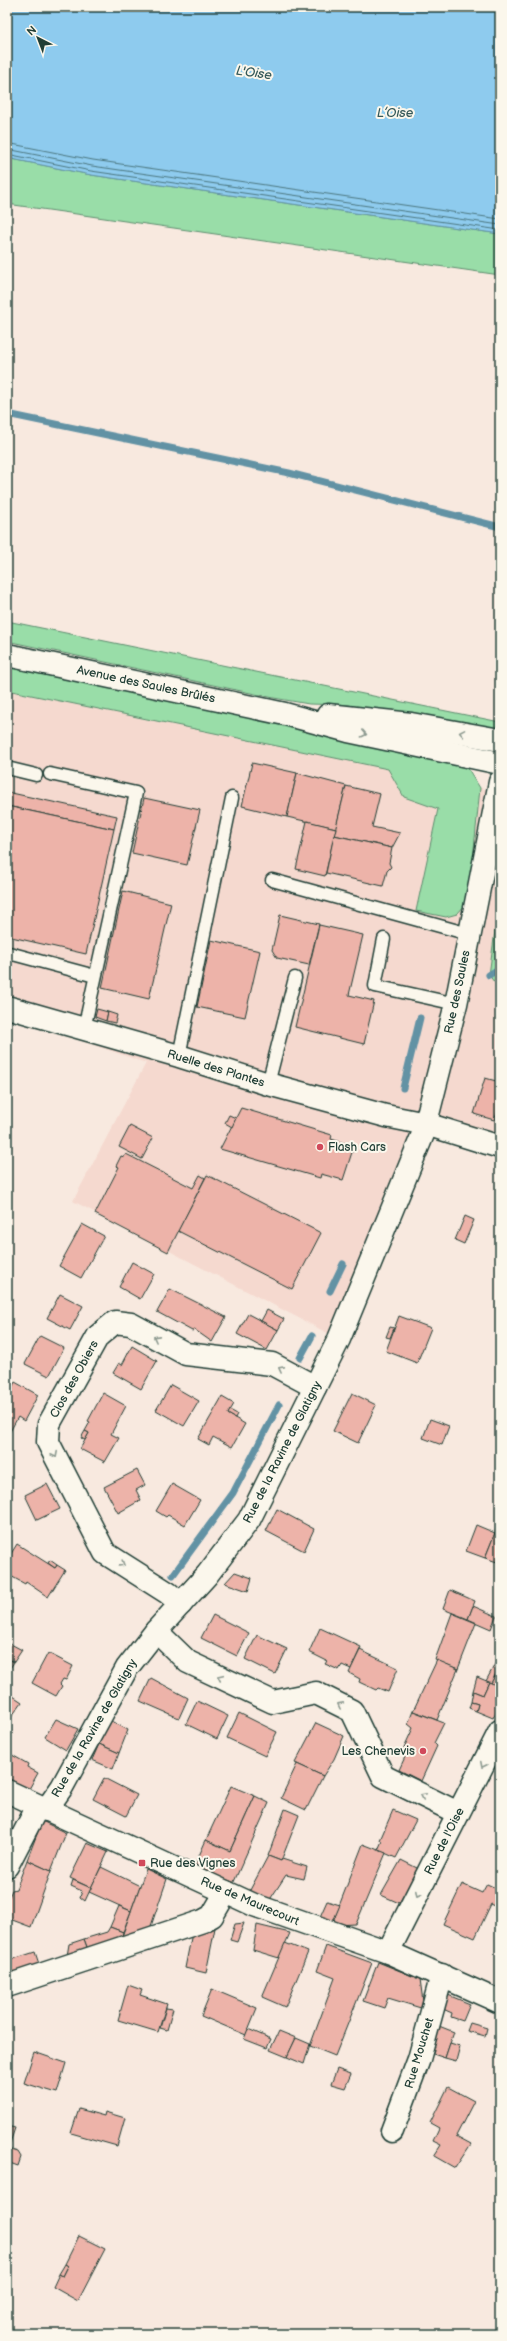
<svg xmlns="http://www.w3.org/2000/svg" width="507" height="2341" font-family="'Balsamiq Sans',sans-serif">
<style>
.built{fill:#f5d9cf}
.green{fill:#99dda8;stroke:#5c8d6e}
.water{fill:#8ecbee;stroke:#6292a4}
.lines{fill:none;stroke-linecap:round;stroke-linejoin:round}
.shore{stroke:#4b767e;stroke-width:1}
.stream{stroke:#6292a4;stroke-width:7}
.building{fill:#edb3a9;stroke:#1f3d34}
.lane-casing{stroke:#1f3d34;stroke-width:15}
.street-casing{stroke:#1f3d34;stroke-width:25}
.secondary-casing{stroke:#1f3d34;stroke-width:25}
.lane{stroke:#fbf7ec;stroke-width:12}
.street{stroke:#fbf7ec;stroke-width:22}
.secondary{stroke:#fbf7ec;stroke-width:22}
.oneway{stroke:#8d9a90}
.poi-dot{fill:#d1495b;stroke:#fbf7ec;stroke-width:1.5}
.labels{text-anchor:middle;stroke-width:4;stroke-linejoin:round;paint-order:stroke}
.street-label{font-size:12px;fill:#1f3d34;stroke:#fbf7ec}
.poi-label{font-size:12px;fill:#1f3d34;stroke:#fbf7ec;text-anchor:start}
.water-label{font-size:13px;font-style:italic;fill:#355959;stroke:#fbf7ec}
</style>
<rect width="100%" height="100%" fill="#f8e9df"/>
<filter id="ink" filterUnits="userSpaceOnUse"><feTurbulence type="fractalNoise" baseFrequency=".025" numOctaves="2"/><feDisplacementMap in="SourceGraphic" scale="8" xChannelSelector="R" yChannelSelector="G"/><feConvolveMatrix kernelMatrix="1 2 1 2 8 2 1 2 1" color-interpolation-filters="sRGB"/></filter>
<g filter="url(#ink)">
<polygon class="built" points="7,690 500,792 500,1149 426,1124 339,1339 73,1201 146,1063 7,1015"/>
<g class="green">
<polygon points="7,158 91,175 500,234 500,275 7,204"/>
<polygon points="7,621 500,722 500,735 349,705 309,704 274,698 7,641"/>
<polygon points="7,667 432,755 467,767 480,788 471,879 466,904 457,914 446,917 416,911 438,809 404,797 388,769 7,690"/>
<polygon points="500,894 500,984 494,982 489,975"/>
</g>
<polygon class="water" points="7,7 500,7 500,234 91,175 7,158"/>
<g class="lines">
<g class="shore">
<polyline points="7,143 93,160 500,219"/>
<polyline points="7,149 92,166 500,225"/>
<polyline points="7,154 91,171 500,230"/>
</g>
<g class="stream">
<polyline points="7,414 289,473 500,527"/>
<polyline points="489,975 500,968"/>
<polyline points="403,1088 420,1018"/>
<polyline points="330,1291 343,1264"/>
<polyline points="300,1358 312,1336"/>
<polyline points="173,1575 233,1493 279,1405"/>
</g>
</g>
<g class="building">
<polygon points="252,763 297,773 287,817 242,806"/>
<polygon points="297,773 346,786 336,828 287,817"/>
<polygon points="346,786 380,794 372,827 400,833 392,848 334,835"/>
<polygon points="7,792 117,816 114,829 7,806"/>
<polygon points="144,798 200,810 187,865 132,853"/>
<polygon points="7,806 114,829 86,954 7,936"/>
<polygon points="307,821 336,828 325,876 296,869"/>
<polygon points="334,835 392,848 389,863 391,867 387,871 383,886 326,873"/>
<polygon points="123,891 171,903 149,999 102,988"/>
<polygon points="280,915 319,924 309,965 277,958 272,950"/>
<polygon points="319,925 363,935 349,995 374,1001 364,1044 295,1027"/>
<polygon points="211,940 260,951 245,1017 197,1007"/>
<polygon points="97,1009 108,1012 106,1021 95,1017"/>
<polygon points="108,1012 117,1015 115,1023 106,1021"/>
<polygon points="485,1078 500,1082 500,1107 494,1120 474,1114"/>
<polygon points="241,1108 332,1135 331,1139 354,1146 343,1180 321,1174 320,1178 220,1149"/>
<polygon points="229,1115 236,1118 232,1127 225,1123"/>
<polygon points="130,1126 153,1138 142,1159 119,1147"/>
<polygon points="126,1154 193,1188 200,1175 205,1178 168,1252 95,1214 119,1167 116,1166 121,1156 124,1157"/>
<polygon points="207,1175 321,1233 292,1289 178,1231"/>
<polygon points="465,1216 474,1220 464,1244 455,1240"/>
<polygon points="82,1224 104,1236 81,1278 59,1266"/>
<polygon points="132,1262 154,1274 140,1299 119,1287"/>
<polygon points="170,1289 226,1317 212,1342 195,1330 192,1331 157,1312"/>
<polygon points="60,1294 83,1306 70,1330 47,1318"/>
<polygon points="267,1310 284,1319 278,1330 261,1321"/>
<polygon points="248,1314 278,1330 267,1350 237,1334"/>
<polygon points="399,1316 431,1328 417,1363 386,1351"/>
<polygon points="390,1327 394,1328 390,1338 386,1337"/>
<polygon points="40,1336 64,1348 49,1376 25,1364"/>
<polygon points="132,1346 157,1361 141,1389 113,1373 119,1363 122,1365"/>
<polygon points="15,1382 38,1395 24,1421 18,1417 7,1437 7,1397"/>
<polygon points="171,1385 199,1401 184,1426 156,1410"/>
<polygon points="103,1393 126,1406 111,1434 119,1438 105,1462 80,1449 89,1433 85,1431 90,1422 88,1421"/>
<polygon points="352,1393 376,1405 358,1443 333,1431"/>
<polygon points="222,1397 234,1404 228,1414 245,1424 232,1447 213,1437 209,1445 198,1439"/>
<polygon points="230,1410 237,1414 235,1418 228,1414"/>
<polygon points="430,1419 449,1426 442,1445 423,1438"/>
<polygon points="85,1431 89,1433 85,1440 81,1438"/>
<polygon points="137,1470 145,1485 136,1490 141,1500 118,1513 104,1487"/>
<polygon points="47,1484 60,1509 37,1520 25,1495"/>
<polygon points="172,1484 200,1500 185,1525 168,1515 166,1517 156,1511"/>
<polygon points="277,1509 314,1529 304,1551 266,1531"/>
<polygon points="500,1519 500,1535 495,1533"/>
<polygon points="476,1525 495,1533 485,1558 466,1551"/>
<polygon points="495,1533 500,1535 500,1563 485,1558"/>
<polygon points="17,1544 55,1568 57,1565 65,1570 48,1597 26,1582 25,1584 7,1574 7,1560"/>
<polygon points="50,1560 57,1565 55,1568 48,1563"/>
<polygon points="235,1572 252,1578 248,1591 225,1583"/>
<polygon points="450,1590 475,1601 468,1619 443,1609"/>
<polygon points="473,1606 496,1616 491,1629 468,1619"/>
<polygon points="452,1613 476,1623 458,1669 435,1660"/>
<polygon points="213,1615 249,1633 237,1656 201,1638"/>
<polygon points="320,1628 361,1647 351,1669 342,1665 339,1670 325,1664 327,1661 309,1652"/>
<polygon points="257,1635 287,1649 275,1674 245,1659"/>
<polygon points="7,1642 22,1650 14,1662 7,1658"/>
<polygon points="360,1650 398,1668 388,1692 378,1688 376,1690 359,1682 360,1679 349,1673"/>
<polygon points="48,1653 73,1666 66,1680 63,1679 60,1684 62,1686 56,1696 32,1683"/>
<polygon points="500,1653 500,1687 491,1683 500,1666 495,1664"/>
<polygon points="7,1658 14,1662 7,1673"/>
<polygon points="437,1660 458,1669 437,1720 413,1711"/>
<polygon points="495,1664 500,1666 491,1683 486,1681"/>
<polygon points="477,1677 489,1682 483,1695 473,1691"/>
<polygon points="151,1678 188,1698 179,1718 140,1701"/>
<polygon points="489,1682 500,1687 500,1704 493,1718 476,1711 478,1704 471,1702 473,1691 483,1695"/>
<polygon points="7,1692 22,1702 7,1723"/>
<polygon points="197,1701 228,1716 217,1739 186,1724"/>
<polygon points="471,1702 478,1704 476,1711 469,1708"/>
<polygon points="413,1711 444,1723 434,1743 437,1746 421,1781 399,1770 405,1757 401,1754 413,1728 408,1724"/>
<polygon points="239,1713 277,1732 265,1756 227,1738"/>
<polygon points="56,1719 78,1729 66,1750 45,1737"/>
<polygon points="109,1720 128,1730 119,1753 99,1744"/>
<polygon points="316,1723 344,1736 334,1759 323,1776 295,1763"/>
<polygon points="99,1744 119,1753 113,1769 92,1760"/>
<polygon points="12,1755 28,1764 27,1767 38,1773 29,1789 7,1778 7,1767"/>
<polygon points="297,1764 323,1776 306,1810 281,1798"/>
<polygon points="104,1778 137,1795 126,1816 93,1799"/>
<polygon points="231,1786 255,1796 230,1851 206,1840"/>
<polygon points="255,1796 269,1803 233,1884 194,1867 206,1840 230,1851"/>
<polygon points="285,1809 299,1815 281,1861 268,1856"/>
<polygon points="393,1810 416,1820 396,1858 378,1850 382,1841 380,1840"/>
<polygon points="42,1821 66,1833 51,1871 27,1860"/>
<polygon points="87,1843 108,1852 91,1888 70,1878"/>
<polygon points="363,1844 386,1853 356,1924 335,1925 332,1924"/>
<polygon points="268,1856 281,1861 282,1859 307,1867 304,1879 286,1875 269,1901 249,1892"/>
<polygon points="27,1860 51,1871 31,1927 7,1918 7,1901 12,1890 16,1889"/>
<polygon points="401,1860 419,1869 399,1903 381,1895"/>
<polygon points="101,1867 140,1886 131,1911 89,1892"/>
<polygon points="146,1869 167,1879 150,1929 121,1939"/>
<polygon points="73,1880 91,1888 85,1901 80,1897 82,1891 71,1886"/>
<polygon points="462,1884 482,1893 487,1884 500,1890 500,1901 497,1907 491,1904 475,1938 443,1924"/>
<polygon points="327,1901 340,1905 332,1924 319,1919"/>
<polygon points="119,1906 131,1911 123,1932 110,1927"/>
<polygon points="244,1923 237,1942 230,1940 235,1924"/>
<polygon points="257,1925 290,1933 279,1958 253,1950"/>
<polygon points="110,1927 123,1932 121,1939 88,1950 84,1939 107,1932"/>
<polygon points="215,1928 206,1973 185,1968 192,1933"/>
<polygon points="84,1939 88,1950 67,1956 69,1944"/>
<polygon points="285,1943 308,1952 285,2007 262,1997"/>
<polygon points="326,1946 372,1963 335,2056 310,2046 335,1978 317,1971"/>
<polygon points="35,1952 39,1964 7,1975 7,1961"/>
<polygon points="378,1962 420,1979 424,2009 388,1998 384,2008 363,2001"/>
<polygon points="128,1985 142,1990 140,1995 167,2004 158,2032 118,2020"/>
<polygon points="212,1989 257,2008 246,2035 201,2016"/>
<polygon points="448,1995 470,2004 463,2021 451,2017 452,2013 443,2009"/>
<polygon points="166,2008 173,2009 167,2030 160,2028"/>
<polygon points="470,2023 487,2028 485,2036 467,2031"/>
<polygon points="439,2026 454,2032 445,2058 430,2053"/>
<polygon points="248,2029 271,2039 267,2048 244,2039"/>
<polygon points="279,2031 296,2038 287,2057 270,2050"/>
<polygon points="296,2038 310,2044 304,2064 287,2057"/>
<polygon points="450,2043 460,2046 456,2061 445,2058"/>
<polygon points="34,2052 66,2063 57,2093 24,2083"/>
<polygon points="337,2069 351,2074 345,2088 331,2084"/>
<polygon points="448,2087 474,2101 456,2136 471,2144 455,2168 434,2156 441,2145 433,2141 439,2128 430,2123"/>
<polygon points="79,2109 104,2116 105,2112 125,2118 117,2146 71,2133"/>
<polygon points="7,2126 15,2128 8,2149 18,2152 21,2157 18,2166 7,2162"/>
<polygon points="79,2236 105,2249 78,2301 53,2287 59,2274 63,2276 68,2266 65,2264"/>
<polygon points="65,2264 68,2266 63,2276 59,2274"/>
</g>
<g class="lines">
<g class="lane-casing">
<g id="lane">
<polyline points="7,768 36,775"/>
<polyline points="50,774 136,793 84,1029"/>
<polyline points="272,880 469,934"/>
<polyline points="384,939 375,986 456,1004"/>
<polyline points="9,953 95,976"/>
<polyline points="179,1056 232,798"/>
<polyline points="268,1084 295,978"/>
</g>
</g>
<g class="street-casing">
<g id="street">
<polyline points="7,1007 179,1056 268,1084 386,1116 426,1124 500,1147"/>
<polyline points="181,1604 168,1593 105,1553 48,1442 49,1424 98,1336 115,1322 131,1324 186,1354 272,1364 315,1387"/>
<polyline points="156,1631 188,1662 273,1702 316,1693 352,1711 383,1776 458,1813"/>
<polyline points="7,1866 38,1806"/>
<polyline points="388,1952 500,1731"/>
<polyline points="7,1986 203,1921 212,1916 226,1892"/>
<polyline points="392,2131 419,2059 442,1975"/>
</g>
</g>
<g class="secondary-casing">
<g id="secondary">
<polyline points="7,655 285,714 348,731 500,763"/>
<polyline points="328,715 411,724 500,740"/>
<polyline points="7,1791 254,1905 388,1952 500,2002"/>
<polyline points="46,1810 62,1787 127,1668 156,1631 207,1575 249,1520 339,1339 423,1134 456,1004 500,782"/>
</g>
</g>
<use href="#lane" class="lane"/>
<use href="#street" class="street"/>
<use href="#secondary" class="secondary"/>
</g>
<defs><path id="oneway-chevron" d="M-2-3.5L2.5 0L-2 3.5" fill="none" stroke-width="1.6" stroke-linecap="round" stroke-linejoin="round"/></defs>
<g class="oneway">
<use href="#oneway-chevron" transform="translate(462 733) rotate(-170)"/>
<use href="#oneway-chevron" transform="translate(364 734) rotate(12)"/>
<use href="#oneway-chevron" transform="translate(156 1338) rotate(-152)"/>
<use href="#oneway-chevron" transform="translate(281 1369) rotate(-152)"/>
<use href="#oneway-chevron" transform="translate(55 1455) rotate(63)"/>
<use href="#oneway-chevron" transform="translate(122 1564) rotate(32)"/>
<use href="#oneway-chevron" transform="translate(220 1677) rotate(-155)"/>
<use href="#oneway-chevron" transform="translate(340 1705) rotate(-153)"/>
<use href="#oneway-chevron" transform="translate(483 1765) rotate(117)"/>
<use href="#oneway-chevron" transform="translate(423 1796) rotate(-154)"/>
<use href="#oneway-chevron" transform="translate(418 1894) rotate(117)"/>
</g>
</g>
<g class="poi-dot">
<circle cx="320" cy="1147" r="4"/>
<circle cx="423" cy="1751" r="4"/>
<rect x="138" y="1859" width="8" height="8" rx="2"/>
</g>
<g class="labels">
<g class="street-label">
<text transform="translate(146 684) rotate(12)" y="4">Avenue des Saules Brûlés</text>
<text transform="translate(457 992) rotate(-78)" y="4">Rue des Saules</text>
<text transform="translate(216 1068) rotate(17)" y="4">Ruelle des Plantes</text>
<text transform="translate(74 1379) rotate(-61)" y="4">Clos des Obiers</text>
<text transform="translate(282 1452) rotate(-63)" y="4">Rue de la Ravine de Glatigny</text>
<text transform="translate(94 1728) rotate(-60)" y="4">Rue de la Ravine de Glatigny</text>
<text transform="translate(444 1841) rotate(-63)" y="4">Rue de l'Oise</text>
<text transform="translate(250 1901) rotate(23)" y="4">Rue de Maurecourt</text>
<text transform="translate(419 2053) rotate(-73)" y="4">Rue Mouchet</text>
</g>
<g class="poi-label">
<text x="328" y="1151">Flash Cars</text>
<text x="415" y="1755" text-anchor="end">Les Chenevis</text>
<text x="150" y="1867">Rue des Vignes</text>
</g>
<g class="water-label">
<text transform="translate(254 72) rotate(8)" y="5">L'Oise</text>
<text x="395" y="117">L’Oise</text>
</g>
</g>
<rect width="507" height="2341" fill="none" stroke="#fbf7ec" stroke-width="24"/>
<rect x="12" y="12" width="483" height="2317" fill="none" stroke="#1f3d34" stroke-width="1.5" filter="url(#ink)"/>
<g transform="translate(38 38) rotate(318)" stroke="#fbf7ec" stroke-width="3" paint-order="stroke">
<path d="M0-3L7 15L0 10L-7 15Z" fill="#1f3d34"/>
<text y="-6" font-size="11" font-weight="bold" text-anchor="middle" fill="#1f3d34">N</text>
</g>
</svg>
